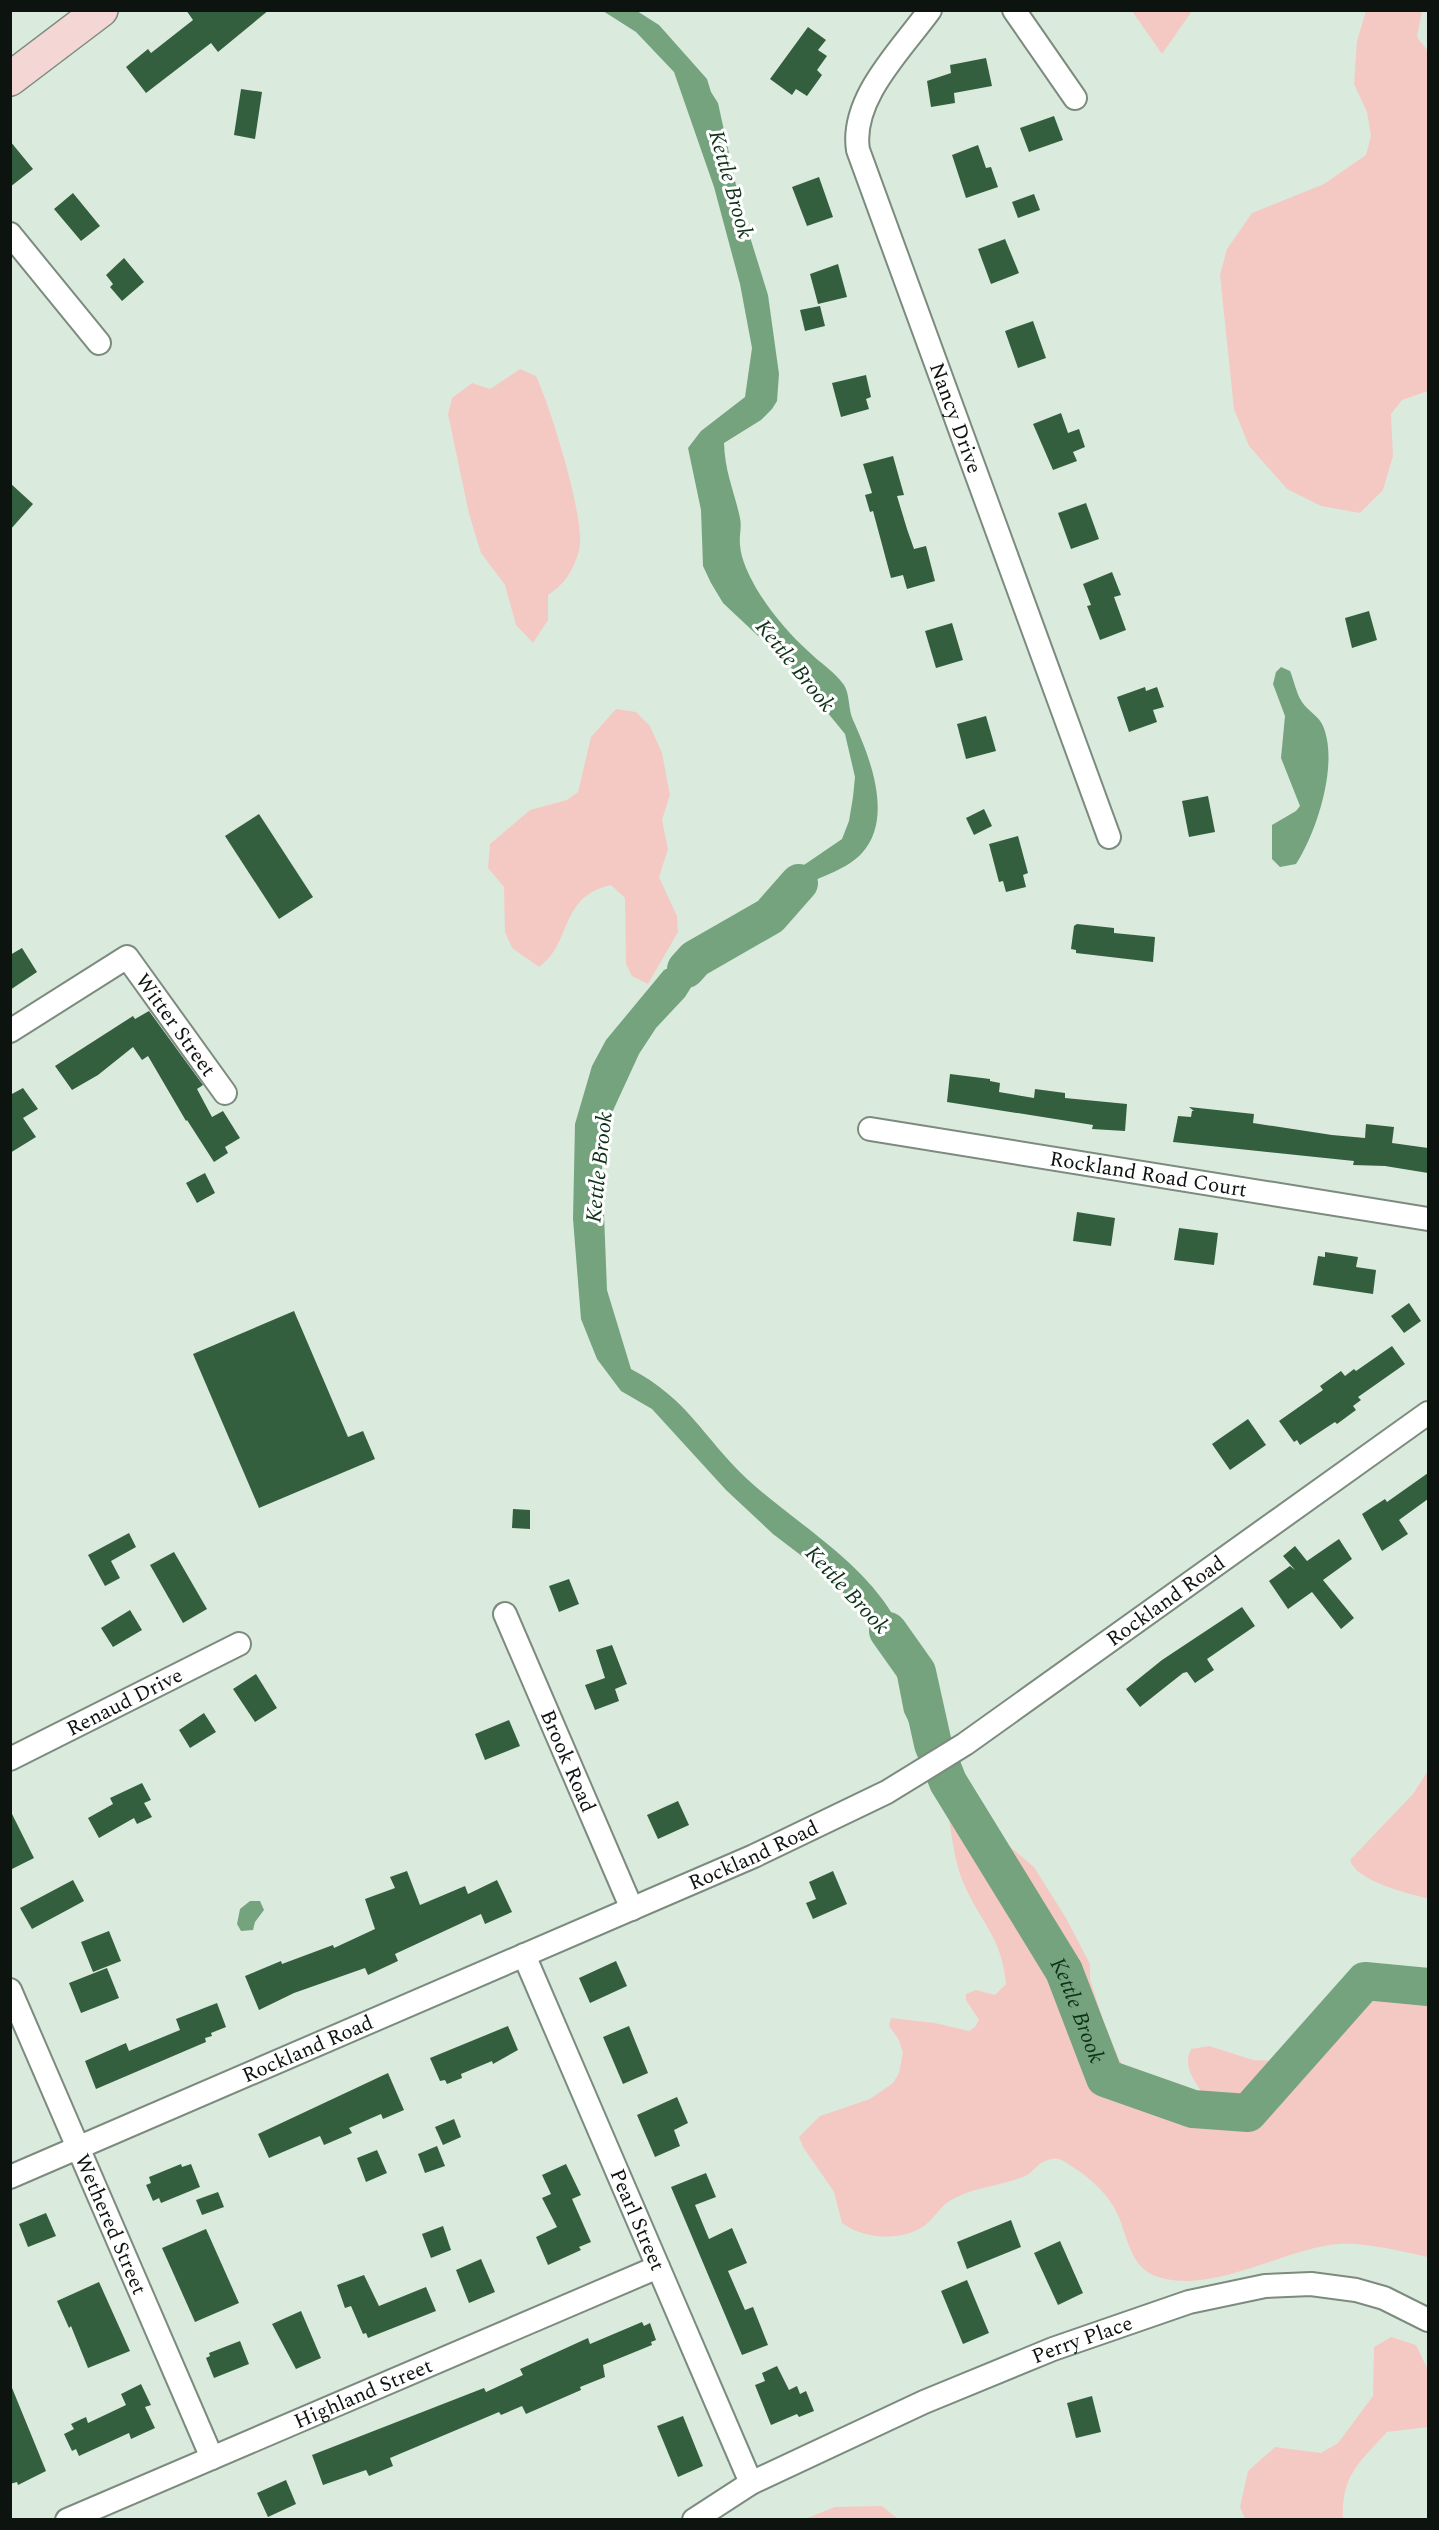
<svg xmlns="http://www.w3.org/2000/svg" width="1439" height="2530" font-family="Spectral,serif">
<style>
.green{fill:#f5c9c3}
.water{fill:#75a37e}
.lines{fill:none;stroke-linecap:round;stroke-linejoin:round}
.river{stroke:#75a37e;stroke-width:38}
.building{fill:#345f3e}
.minor-casing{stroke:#7b8b7e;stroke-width:26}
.secondary-casing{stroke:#7b8b7e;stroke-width:36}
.minor{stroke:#fff;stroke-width:22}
.secondary{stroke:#f4d7d4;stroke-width:33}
.labels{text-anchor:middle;stroke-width:6;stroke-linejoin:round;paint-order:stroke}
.street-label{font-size:21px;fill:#0d130e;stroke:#fff}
.water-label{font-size:22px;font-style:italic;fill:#0e3219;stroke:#fff}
</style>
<rect width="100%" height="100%" fill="#daebdd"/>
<g class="green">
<polygon points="1132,11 1192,11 1162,54"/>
<polygon points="1366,11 1422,11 1417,37 1428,51 1428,391 1402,400 1391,414 1393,456 1383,490 1360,513 1321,506 1287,489 1249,446 1234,409 1220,275 1227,249 1252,213 1324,184 1366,155 1371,136 1367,112 1354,84 1357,41"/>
<path d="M520,369L536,376C550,406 587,522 579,551C573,571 565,584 548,595V620L533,643L516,625L505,585L481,553L469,514L448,414L452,398L472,383L490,389Z"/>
<path d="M616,709L636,712L650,726L662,753L670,795L662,820L668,849L659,877L677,916L678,932L648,984L632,976L626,964L625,898L611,885C558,897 573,943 539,967L512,948L505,932L504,887L488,868L490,844L530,810L567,800L578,792L591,737Z"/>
<path d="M1428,1771V1898H1426C1406,1893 1356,1881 1350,1860L1413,1794Z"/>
<path d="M964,1795L971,1812L977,1819L1034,1867L1066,1918L1090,1964V1979L1103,2020L1119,2059L1129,2075L1164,2097L1183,2106L1200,2104L1204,2096C1195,2081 1182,2067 1191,2049L1209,2046L1253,2060L1278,2061L1286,2045L1327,2014L1356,1971L1428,1977V2257C1399,2251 1359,2240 1330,2245C1277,2253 1210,2294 1158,2277C1129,2268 1128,2235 1116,2211C1108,2195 1091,2179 1076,2169C1068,2164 1061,2157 1052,2159C1035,2162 1035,2173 1023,2177C1000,2186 976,2187 953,2199C940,2206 935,2218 924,2226C901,2242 863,2239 842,2223L834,2192L803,2147L799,2137L820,2116L870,2099L893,2083L899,2073L903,2053L899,2040L889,2026L891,2018L935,2023L969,2031L975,2027L979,2020L966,2000V1994L976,1990L995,1995L1006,1984C1002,1937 980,1922 963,1882C953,1858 952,1831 946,1805Z"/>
<path d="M1391,2337L1416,2345L1428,2370V2427L1387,2432C1360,2462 1341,2475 1343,2519H1245L1240,2507L1248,2471L1275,2447L1321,2453L1338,2443L1373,2396L1374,2347Z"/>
<polygon points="882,2506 898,2519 805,2519 835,2507"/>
</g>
<g class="water">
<path d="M603,11H637L659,25L707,79L711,92L718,103L741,208L768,295L779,374L777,401L772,409L761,420L724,443C725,473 734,490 740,518C742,527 739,536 740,545C741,560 749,575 756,588C769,610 789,634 808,651C820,663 834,671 844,685C850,694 848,709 853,720C870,757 894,818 862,853C847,869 822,877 802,885L792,908L768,936L751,948L700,973L685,997L656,1028L639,1054L605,1128L602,1164L607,1290L631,1369C688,1399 703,1437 746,1478C796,1524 864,1561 897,1622C916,1658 920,1696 931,1735C937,1757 951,1777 964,1795L946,1805L939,1785L904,1712L897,1676L884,1639L828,1576L773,1534L726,1490L652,1409L621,1391L597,1359L581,1319L573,1219L575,1124L592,1066L606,1040L664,970L759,927L801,867L842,839L849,821L853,797L855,777L845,734L787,663L723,603L711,583L703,566L701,510L688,448L701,431L745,397L752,348L740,284L714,187L674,72L636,32Z"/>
<path d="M1281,667L1290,671C1294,680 1296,693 1302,702C1308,711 1319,716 1323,726C1339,763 1317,832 1296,864L1280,867L1272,859V825L1296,811L1300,806L1281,758L1285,716L1273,684L1276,672Z"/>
<polygon points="250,1901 260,1901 264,1910 255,1922 253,1930 241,1931 237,1924 240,1909"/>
</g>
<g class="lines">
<g class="river">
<polyline points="686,969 695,959 770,916 799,883"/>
<path id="s1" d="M888,1631L917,1672L933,1744L948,1782L1064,1971L1105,2078L1193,2109L1248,2113L1365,1981L1428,1987"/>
</g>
</g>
<g class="building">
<polygon points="186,10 269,10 218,52 211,43 146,93 126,67 148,49 151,53 193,20"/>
<polygon points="808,27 826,40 818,50 827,56 817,70 822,75 807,96 796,89 792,95 770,79"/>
<polygon points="986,58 992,86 954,93 955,103 931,107 927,81 951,73 950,65"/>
<polygon points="241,89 262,92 255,139 234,135"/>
<polygon points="1054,116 1063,140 1029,152 1020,128"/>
<polygon points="10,141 33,169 10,187"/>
<polygon points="978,145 986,168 991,167 998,187 966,198 952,155"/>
<polygon points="819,177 833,217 807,226 792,187"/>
<polygon points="73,193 100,226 81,241 54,209"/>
<polygon points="1034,194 1040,210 1018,218 1012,202"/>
<polygon points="1005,239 1019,273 991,284 978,249"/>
<polygon points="124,258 144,282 122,301 110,287 113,284 106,275"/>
<polygon points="838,264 847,297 818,304 810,274"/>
<polygon points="820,306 825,326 805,331 800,310"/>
<polygon points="1033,321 1046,358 1018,368 1005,331"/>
<polygon points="866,375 871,397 866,399 869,409 841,417 832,383"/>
<polygon points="1061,413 1068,433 1079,429 1085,447 1073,452 1077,461 1053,470 1033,424"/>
<polygon points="893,456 904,495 897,496 907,529 914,549 926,546 935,581 907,589 903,575 891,578 873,511 870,512 865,495 872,493 863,464"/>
<polygon points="10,483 33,504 10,530"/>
<polygon points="1086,503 1099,539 1071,549 1058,513"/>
<polygon points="1112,572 1121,595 1114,597 1126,630 1100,640 1087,606 1091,605 1083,584"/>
<polygon points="1369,611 1377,640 1352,648 1345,618"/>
<polygon points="952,623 963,660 936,668 925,631"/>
<polygon points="1145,687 1146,691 1157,687 1164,707 1153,710 1157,722 1129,732 1117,697"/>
<polygon points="986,716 996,751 966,759 957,724"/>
<polygon points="1208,796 1215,832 1189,837 1182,801"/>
<polygon points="984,809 992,826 974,835 966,818"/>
<polygon points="259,814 313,897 279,919 225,836"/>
<polygon points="1018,836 1028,873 1023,875 1026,887 1006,892 1003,881 999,882 989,844"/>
<polygon points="1077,924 1114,928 1114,933 1155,937 1153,962 1076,953 1076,950 1071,949 1074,926"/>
<polygon points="22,948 37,972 10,990 10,955"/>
<polygon points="149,1011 203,1085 197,1089 212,1117 223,1111 240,1138 225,1147 228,1153 214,1162 187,1120 186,1121 148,1056 142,1060 133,1047 98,1075 72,1090 55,1066 133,1016 135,1019"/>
<polygon points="950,1074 990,1079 990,1081 1000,1083 999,1092 1034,1098 1035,1089 1065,1093 1065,1098 1127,1104 1125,1131 1092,1129 1093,1125 947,1102"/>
<polygon points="23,1088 38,1109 23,1118 36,1137 10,1153 10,1095"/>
<polygon points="1189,1107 1254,1114 1253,1123 1332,1135 1365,1138 1366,1124 1394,1127 1392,1143 1428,1148 1428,1173 1385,1166 1353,1165 1354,1161 1173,1142 1178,1116 1191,1117 1192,1111 1194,1111"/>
<polygon points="205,1173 215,1193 197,1203 186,1183"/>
<polygon points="1077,1212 1115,1218 1111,1246 1073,1241"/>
<polygon points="1179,1228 1218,1233 1214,1265 1174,1260"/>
<polygon points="1325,1252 1358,1257 1356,1267 1376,1270 1373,1294 1313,1285 1318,1256 1325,1257"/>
<polygon points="1409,1303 1421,1321 1404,1333 1391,1316"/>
<polygon points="294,1311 348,1437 363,1431 375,1459 259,1508 193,1354"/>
<polygon points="1392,1346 1405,1364 1358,1397 1361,1400 1353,1406 1356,1410 1337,1424 1335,1422 1300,1445 1297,1440 1294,1442 1279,1421 1323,1390 1320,1386 1341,1371 1345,1376 1354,1369 1356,1371"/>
<polygon points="1248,1419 1266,1445 1230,1470 1212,1444"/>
<polygon points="1428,1473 1428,1499 1399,1520 1408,1534 1382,1551 1362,1514 1385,1499 1387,1502"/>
<polygon points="513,1509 530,1510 530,1529 512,1528"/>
<polygon points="129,1533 136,1547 111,1561 120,1578 105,1586 88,1555"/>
<polygon points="1339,1539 1352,1559 1323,1580 1354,1618 1341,1629 1312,1592 1288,1609 1269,1581 1290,1566 1295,1570 1283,1556 1295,1546 1307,1561"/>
<polygon points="174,1552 207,1609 183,1623 150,1565"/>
<polygon points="569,1579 579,1604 559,1612 549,1586"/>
<polygon points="1242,1607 1255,1626 1207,1659 1214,1670 1195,1683 1187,1672 1183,1673 1140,1707 1126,1689 1162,1660"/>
<polygon points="130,1610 142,1630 113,1647 101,1628"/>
<polygon points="612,1645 627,1684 615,1689 619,1701 595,1710 585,1685 605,1678 596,1650"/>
<polygon points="256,1674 277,1708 255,1722 233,1689"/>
<polygon points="204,1713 216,1732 190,1748 179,1730"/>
<polygon points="509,1720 520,1746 485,1760 475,1734"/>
<polygon points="142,1783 151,1800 144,1803 152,1817 137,1824 134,1818 99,1838 88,1818 113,1804 110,1798"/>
<polygon points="678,1801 689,1825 658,1839 647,1815"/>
<polygon points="10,1810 34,1858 10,1870"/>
<polygon points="407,1871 420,1905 465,1886 468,1894 497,1880 512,1912 485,1924 481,1914 395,1954 398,1961 368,1975 365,1968 294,1993 259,2010 245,1976 281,1961 282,1964 333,1945 334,1948 375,1929 365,1899 395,1888 390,1877"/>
<polygon points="833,1871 847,1904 813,1919 806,1903 816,1899 809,1882"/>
<polygon points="73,1880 84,1901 32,1929 20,1908"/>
<polygon points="109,1931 121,1961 93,1972 81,1942"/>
<polygon points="616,1961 627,1986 590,2003 579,1978"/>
<polygon points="107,1968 119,1998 81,2013 69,1983"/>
<polygon points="217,2003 226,2027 211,2033 212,2036 205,2038 206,2042 96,2089 85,2061 126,2043 129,2051 180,2030 176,2019"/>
<polygon points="508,2026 518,2050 493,2064 492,2061 461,2074 462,2078 447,2084 445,2080 440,2081 430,2058"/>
<polygon points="629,2026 648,2073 623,2084 603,2037"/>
<polygon points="388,2073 404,2110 383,2119 381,2114 349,2128 352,2133 324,2145 320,2136 269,2158 258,2134"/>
<polygon points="677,2097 688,2123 674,2130 680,2146 655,2157 637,2115"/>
<polygon points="454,2119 461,2137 443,2145 435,2127"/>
<polygon points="437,2146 445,2166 425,2173 418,2154"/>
<polygon points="377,2150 387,2173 366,2182 357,2158"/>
<polygon points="181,2164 182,2167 191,2164 200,2187 161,2203 159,2198 153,2201 146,2185 151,2183 149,2177"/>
<polygon points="566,2164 581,2195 572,2199 591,2242 579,2247 581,2250 548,2265 536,2237 557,2227 542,2198 551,2194 542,2175"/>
<polygon points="706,2173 716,2197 695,2205 709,2239 732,2228 747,2263 728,2271 745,2310 753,2307 768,2345 742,2355 671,2187"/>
<polygon points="218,2192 224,2207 202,2215 196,2200"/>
<polygon points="46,2213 56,2236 28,2247 19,2224"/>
<polygon points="1011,2220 1021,2247 967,2269 957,2242"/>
<polygon points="443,2226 451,2250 431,2258 422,2234"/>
<polygon points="206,2229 239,2303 195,2322 162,2248"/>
<polygon points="1060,2241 1083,2293 1058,2305 1034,2253"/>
<polygon points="481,2259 495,2292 469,2303 456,2270"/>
<polygon points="364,2275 379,2306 426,2287 436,2311 368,2338 366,2333 363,2334 351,2306 345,2308 337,2285"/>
<polygon points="967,2280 989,2333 963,2344 941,2291"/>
<polygon points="99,2282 130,2351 88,2368 71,2326 69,2328 57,2301"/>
<polygon points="301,2311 321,2358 296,2369 272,2324"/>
<polygon points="642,2322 644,2326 650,2323 656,2340 651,2342 652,2345 603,2365 605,2377 580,2387 581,2390 526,2414 522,2406 501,2415 499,2412 390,2458 393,2466 369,2476 366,2470 323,2485 312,2455 484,2388 486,2392 523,2375 520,2369 577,2343 588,2338 590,2344"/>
<polygon points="240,2341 249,2364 214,2378 206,2358 210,2356 209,2353"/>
<polygon points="777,2366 789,2390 797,2386 800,2394 806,2391 814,2411 799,2417 797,2414 771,2425 755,2385 765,2381 762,2373"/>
<polygon points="10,2383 46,2471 18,2485 17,2482 10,2484"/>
<polygon points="141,2384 151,2405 145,2407 155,2428 131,2439 129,2433 79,2456 76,2449 72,2451 64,2434 74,2429 71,2424 86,2417 88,2423 126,2405 121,2394"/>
<polygon points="1092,2396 1101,2432 1076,2438 1067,2403"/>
<polygon points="683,2416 703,2466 678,2477 657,2426"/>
<polygon points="286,2480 296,2504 268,2517 257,2493"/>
</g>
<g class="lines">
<g class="minor-casing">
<g id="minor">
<path id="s2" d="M930,10C901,50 850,99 858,150L1109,837"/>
<polyline points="1014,10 1075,98"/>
<polyline points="10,234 99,343"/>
<path id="s3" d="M10,1031L127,957L225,1093"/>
<path id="s4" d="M870,1129L1428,1219"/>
<path id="s5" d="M505,1614L632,1909"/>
<path id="s6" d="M10,1759L239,1644"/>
<path id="s7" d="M524,1955L751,2483"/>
<path id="s8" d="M10,1990L212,2458"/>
<path id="s9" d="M10,2177L754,1856L887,1792L965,1744L1428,1413"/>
<path id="s10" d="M67,2520L658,2267"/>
<path id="s11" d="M694,2520L751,2483L924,2402L1053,2349L1189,2302L1265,2286L1311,2284L1356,2290L1384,2298L1428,2320"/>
</g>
</g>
<g class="secondary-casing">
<polyline id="secondary" points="10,79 101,10"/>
</g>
<use href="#minor" class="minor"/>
<use href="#secondary" class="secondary"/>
</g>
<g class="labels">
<g class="street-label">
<text dy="7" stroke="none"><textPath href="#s2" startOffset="447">Nancy Drive</textPath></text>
<text dy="7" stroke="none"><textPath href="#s3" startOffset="222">Witter Street</textPath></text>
<text dy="7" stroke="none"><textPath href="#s4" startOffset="282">Rockland Road Court</textPath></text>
<text dy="7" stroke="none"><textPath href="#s9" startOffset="1296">Rockland Road</textPath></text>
<text dy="7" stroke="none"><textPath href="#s6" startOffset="128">Renaud Drive</textPath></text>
<text dy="7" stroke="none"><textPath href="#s5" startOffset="160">Brook Road</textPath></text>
<text dy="7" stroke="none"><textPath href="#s9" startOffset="810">Rockland Road</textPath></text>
<text dy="7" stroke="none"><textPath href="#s9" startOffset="324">Rockland Road</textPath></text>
<text dy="7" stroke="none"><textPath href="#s7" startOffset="288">Pearl Street</textPath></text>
<text dy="7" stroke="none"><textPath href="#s8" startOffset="255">Wethered Street</textPath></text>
<text dy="7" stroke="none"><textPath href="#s11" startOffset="429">Perry Place</textPath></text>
<text dy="7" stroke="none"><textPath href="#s10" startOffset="322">Highland Street</textPath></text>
</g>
<g class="water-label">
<text transform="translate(732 184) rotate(74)" y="8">Kettle Brook</text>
<text transform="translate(796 665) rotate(51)" y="8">Kettle Brook</text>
<text transform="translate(598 1167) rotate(-84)" y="8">Kettle Brook</text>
<text transform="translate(848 1589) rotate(47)" y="8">Kettle Brook</text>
<text dy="8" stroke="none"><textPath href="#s1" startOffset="428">Kettle Brook</textPath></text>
</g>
</g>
<rect width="1439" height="2530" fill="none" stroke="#0d130e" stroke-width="24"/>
</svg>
